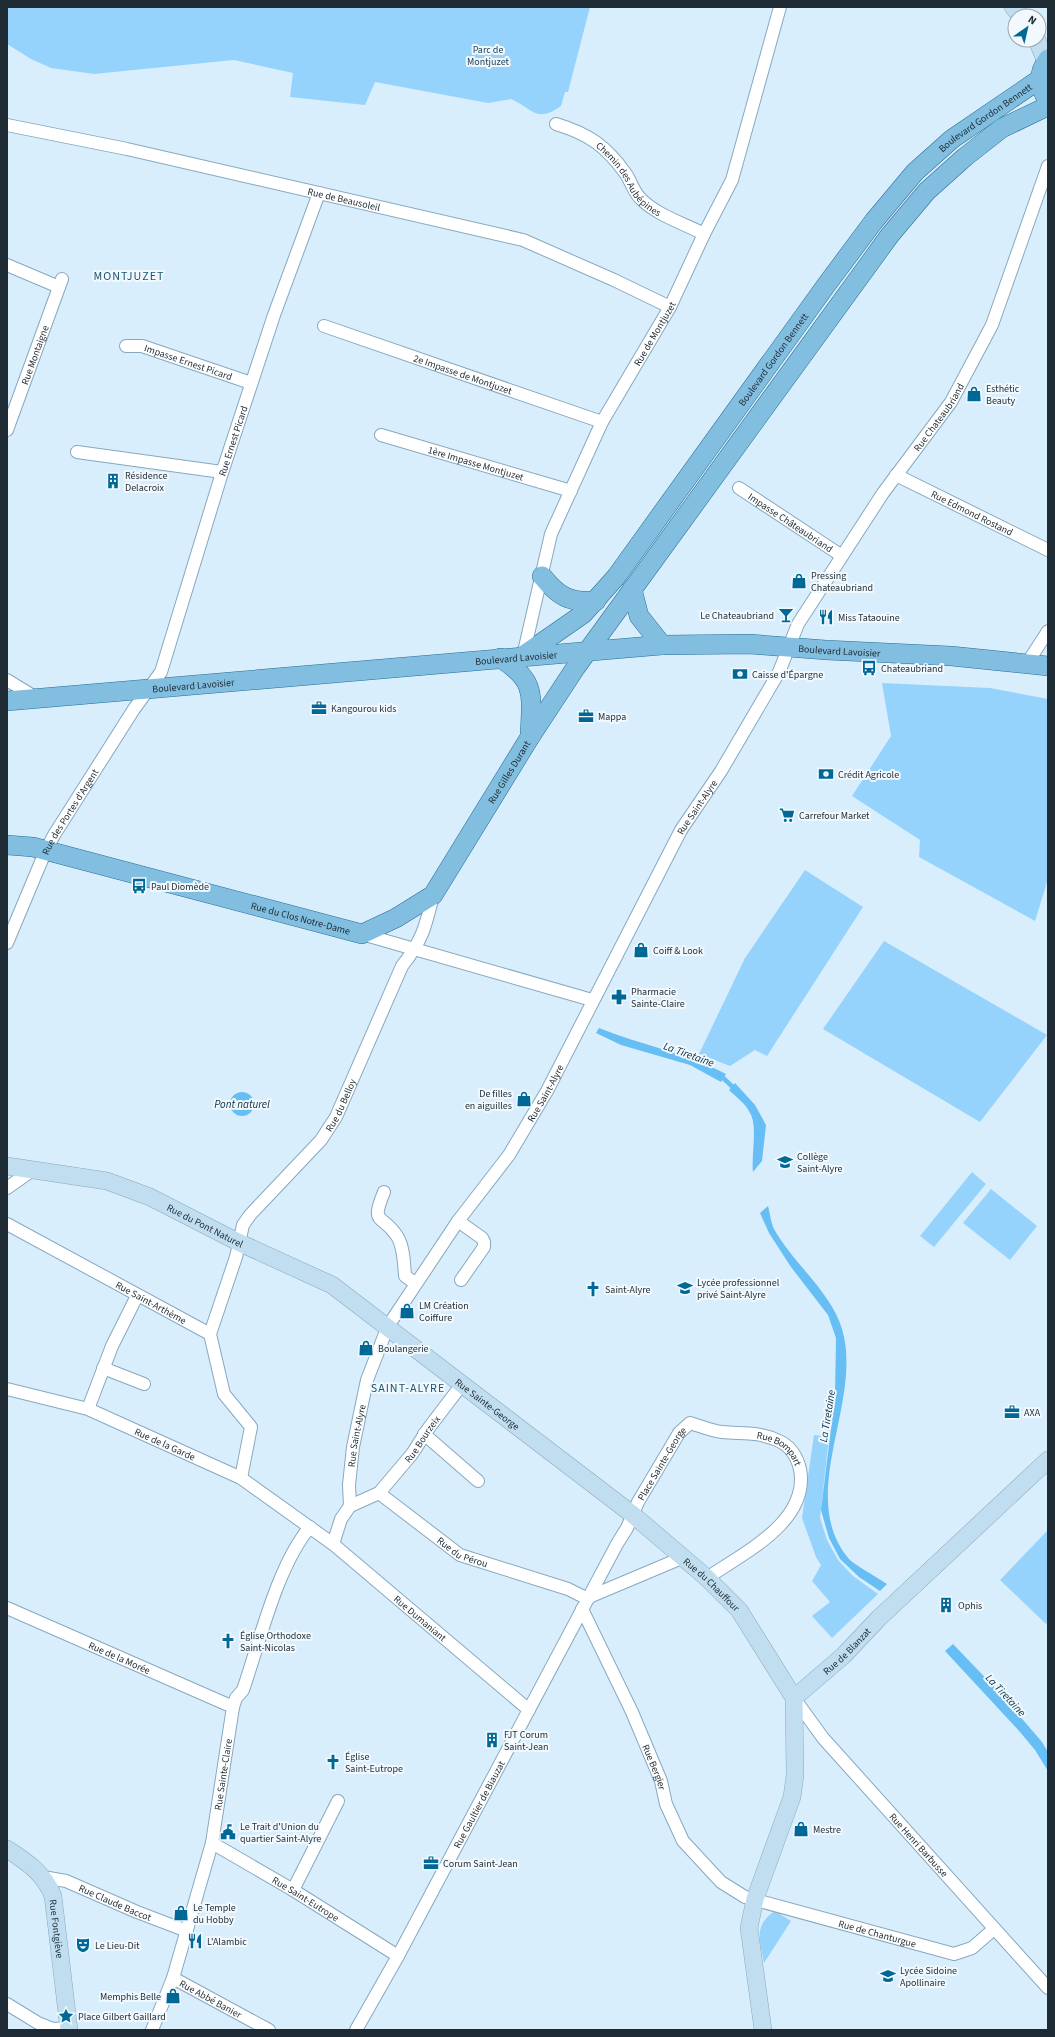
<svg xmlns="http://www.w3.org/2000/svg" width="1055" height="2037" font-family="'Source Sans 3',sans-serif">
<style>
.green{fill:#96d3fc}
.water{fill:#67bef4}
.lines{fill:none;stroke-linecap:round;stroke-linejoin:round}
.stream{stroke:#67bef4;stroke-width:4.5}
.street-casing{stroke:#87a8bf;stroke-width:14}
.secondary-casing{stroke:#87a8bf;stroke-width:18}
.primary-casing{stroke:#286e95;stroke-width:20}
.street{stroke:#fff;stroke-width:12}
.secondary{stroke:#c0deef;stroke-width:17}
.primary{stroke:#82bedf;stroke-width:19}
.labels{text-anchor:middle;stroke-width:4;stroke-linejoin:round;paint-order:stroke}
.park-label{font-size:10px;fill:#1d4259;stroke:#f2f9fe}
.street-label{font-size:10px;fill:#1e2b34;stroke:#f2f9fe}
.poi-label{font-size:10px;fill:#1e2b34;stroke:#f2f9fe;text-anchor:start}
.water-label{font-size:11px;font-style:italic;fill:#062f44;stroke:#f2f9fe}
.quarter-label{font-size:12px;letter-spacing:1px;fill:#195474;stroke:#f2f9fe}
</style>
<rect width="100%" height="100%" fill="#d9eefd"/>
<g class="green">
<path d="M7,7H590L568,92H565L561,106C536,124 532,108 511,99L488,103L375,82L365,105L290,97L293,73L234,60L94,74L51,68L31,59L7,44Z"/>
<polygon points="882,683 990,688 1048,699 1048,879 1035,921 919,857 920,840 852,796 891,736"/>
<polygon points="805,870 863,907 767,1056 755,1050 730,1066 699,1054 745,958"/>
<polygon points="884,941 1047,1035 980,1122 823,1029"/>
<polygon points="972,1172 986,1184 934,1247 920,1236"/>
<polygon points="991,1189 1037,1226 1010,1260 963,1223"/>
<polygon points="814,1435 829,1437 820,1518 827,1540 838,1560 853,1576 878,1594 832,1638 812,1616 830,1602 812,1581 821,1565 816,1557 802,1518"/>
<polygon points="1048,1530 1048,1622 1046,1624 1000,1580"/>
<path d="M775,1911L791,1921L764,1963C760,1941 753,1925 775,1911Z"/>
</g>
<g class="water">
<path d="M599,1028C641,1045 687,1053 726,1074L721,1082L690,1065L621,1045L596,1033Z"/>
<path d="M735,1083L755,1105L766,1125L762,1161L753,1172C751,1155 758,1126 750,1113C746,1104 736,1097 729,1090Z"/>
<circle cx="242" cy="1104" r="12"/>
<path d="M768,1206C770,1213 771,1223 774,1229C793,1263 831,1292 842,1329C864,1402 795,1495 849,1559C853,1564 880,1579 887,1584L880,1591L859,1577L840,1559L829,1538L821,1510L835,1396L836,1338L828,1315L791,1267L769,1233L760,1213Z"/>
<polygon points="953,1644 998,1691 1042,1742 1048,1752 1048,1771 1035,1750 1020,1732 945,1651"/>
</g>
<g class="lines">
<polyline class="stream" points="720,1075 736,1090"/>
<g class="street-casing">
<g id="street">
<path id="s1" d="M556,124C589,134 606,146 626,174C631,182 634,192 640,198C656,215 683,223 704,234"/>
<path id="s2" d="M7,125L127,149L523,240L614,280L670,307"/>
<polyline points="7,265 59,287"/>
<path id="s3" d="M324,326L602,422"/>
<path id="s4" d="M126,346H142L251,383"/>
<path id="s5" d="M7,430L62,279"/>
<path id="s6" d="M381,435L571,491"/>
<polyline points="77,452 222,472"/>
<path id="s7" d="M896,475L1048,550"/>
<path id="s8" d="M739,488L842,556"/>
<path id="s9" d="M523,656L551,534L602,422L670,307L704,234L732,180L780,7"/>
<polyline points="1026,665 1048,631"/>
<polyline points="7,680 38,699"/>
<polyline points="362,934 592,1000"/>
<path id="s10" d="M7,943L46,850L54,835L134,709L161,672L221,476L274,315L319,193"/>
<polyline points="7,1188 34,1169"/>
<path d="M384,1192C370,1226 382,1213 397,1236C404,1247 404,1264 405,1276L415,1283"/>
<polyline points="458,1221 482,1238 484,1242 484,1247 461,1280"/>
<path id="s11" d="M7,1224L210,1334"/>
<polyline points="103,1368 144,1384"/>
<path id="s12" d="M7,1389L88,1409L241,1478L333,1544L529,1710"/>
<polyline points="88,1409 112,1346 137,1296"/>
<polyline points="424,1434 478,1481"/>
<path id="s13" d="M241,1478L251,1427L224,1394L210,1334L236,1257L243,1225L250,1215L321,1140L336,1117L402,966C422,941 426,926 433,895"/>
<path id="s14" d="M379,1493L460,1555L568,1589L588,1599"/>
<path id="s15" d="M350,1506L379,1493L412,1454L428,1429L463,1383"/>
<path id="s16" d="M333,1544L341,1519L350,1506L349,1485L353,1447L367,1380L388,1326L458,1221L509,1155L547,1091L681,830L721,771L779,672L798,624L883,493L951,402L992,325L1048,166"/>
<polyline points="589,1597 684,1557"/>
<path id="s17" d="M7,1608L233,1707"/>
<path id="s18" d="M582,1609L632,1712L661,1781L666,1804L683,1841L721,1882L745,1897L954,1954L972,1948L994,1929"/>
<path id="s19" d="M794,1698L823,1738L1048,1988"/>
<path id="s20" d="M212,1843L293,1890L398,1956"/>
<path id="s21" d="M43,1877L66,1881L137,1912L187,1931"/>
<polyline points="293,1890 338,1801"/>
<path id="s22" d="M173,1978L269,2030"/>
<polyline points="7,2004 38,2023 53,2029 68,2028"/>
<path id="s23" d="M152,2030L173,1978L212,1843L233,1707L236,1698L243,1690C260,1641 277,1566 310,1527"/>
<path id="s24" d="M356,2030L398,1956L617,1544L627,1528L638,1502L679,1433L690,1423C700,1426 712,1431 722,1432C744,1434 757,1431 779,1441C790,1446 797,1457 800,1469C810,1522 743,1553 707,1578"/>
</g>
</g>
<g class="secondary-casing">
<g id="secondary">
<polyline points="1013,7 1021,16"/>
<polyline points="1037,40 1046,62"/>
<path id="s25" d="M7,1166L107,1181L150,1197L238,1242L332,1285L632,1514L707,1578L739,1610L794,1698"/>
<path id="s26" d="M7,1849C27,1862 44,1873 53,1896L69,2030"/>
<path id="s27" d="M763,2030L749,1928L755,1899L792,1797L795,1776L794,1698L843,1656L879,1618L1048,1460"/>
</g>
</g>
<g class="primary-casing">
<g id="primary">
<path d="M1048,59C1038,72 1038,87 1048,100"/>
<path d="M542,576C558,596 569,603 596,601"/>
<polyline points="632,589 639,616 662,645"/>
<path id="s28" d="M524,655L583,614L616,577L827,284L874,221L915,172L952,139L1040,79"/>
<path d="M500,658C538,681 531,697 530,737"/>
<path id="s29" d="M7,701L662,645L750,644L826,650L951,656L1048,666"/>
<path id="s30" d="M7,845L33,847L362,934L396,918L433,895L530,737L576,667L890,235L927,191L965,157L1002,128L1048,106"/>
</g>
</g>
<use href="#street" class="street"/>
<use href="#secondary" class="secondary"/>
<use href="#primary" class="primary"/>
</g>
<defs>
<g id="shop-bare" transform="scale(1.2)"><path d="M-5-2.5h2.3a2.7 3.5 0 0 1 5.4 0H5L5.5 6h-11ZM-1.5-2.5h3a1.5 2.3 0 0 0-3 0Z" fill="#006896" stroke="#f2f9fe" stroke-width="2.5" paint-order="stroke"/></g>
<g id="building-bare" transform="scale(1.2)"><path d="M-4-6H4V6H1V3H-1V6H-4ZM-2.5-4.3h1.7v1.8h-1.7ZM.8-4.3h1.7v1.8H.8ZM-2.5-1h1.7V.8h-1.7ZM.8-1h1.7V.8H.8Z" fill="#006896" stroke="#f2f9fe" stroke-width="2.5" paint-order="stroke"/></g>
<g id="bar-bare" transform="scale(1.2)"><path d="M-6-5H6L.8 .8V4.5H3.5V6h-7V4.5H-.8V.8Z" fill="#006896" stroke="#f2f9fe" stroke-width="2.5" paint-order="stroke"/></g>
<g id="restaurant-bare" transform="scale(1.2)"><path d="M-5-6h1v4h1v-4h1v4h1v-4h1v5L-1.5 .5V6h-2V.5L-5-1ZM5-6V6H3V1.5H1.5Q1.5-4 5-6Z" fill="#006896" stroke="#f2f9fe" stroke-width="2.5" paint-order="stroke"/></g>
<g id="bus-bare" transform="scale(1.2)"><path d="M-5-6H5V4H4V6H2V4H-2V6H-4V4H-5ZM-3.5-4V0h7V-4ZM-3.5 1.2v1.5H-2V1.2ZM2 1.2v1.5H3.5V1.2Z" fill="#006896" stroke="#f2f9fe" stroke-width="2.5" paint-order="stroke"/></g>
<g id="bank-bare" transform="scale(1.2)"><path d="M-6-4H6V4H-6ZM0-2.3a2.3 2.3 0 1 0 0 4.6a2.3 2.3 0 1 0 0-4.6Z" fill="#006896" stroke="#f2f9fe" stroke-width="2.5" paint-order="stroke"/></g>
<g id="office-bare" transform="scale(1.2)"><path d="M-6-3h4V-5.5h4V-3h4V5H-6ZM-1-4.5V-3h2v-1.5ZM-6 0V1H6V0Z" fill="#006896" stroke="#f2f9fe" stroke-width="2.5" paint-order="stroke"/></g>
<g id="supermarket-bare" transform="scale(1.2)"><path d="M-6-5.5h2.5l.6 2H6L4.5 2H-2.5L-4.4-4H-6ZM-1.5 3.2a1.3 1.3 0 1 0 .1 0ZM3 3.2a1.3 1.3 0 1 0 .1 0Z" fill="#006896" stroke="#f2f9fe" stroke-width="2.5" paint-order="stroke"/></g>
<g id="pharmacy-bare" transform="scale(1.2)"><path d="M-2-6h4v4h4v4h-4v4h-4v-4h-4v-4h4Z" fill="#006896" stroke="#f2f9fe" stroke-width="2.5" paint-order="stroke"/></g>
<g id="school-bare" transform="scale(1.2)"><path d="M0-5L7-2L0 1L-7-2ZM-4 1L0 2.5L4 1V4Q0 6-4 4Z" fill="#006896" stroke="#f2f9fe" stroke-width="2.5" paint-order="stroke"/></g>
<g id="church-bare" transform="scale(1.2)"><path d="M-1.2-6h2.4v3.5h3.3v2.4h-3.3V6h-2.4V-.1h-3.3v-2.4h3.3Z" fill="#006896" stroke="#f2f9fe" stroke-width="2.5" paint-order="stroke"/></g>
<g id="civic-bare" transform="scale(1.2)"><path d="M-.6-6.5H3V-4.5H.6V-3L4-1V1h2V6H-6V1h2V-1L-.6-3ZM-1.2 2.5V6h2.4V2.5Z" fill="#006896" stroke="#f2f9fe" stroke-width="2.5" paint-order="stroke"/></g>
<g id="theatre-bare" transform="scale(1.2)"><path d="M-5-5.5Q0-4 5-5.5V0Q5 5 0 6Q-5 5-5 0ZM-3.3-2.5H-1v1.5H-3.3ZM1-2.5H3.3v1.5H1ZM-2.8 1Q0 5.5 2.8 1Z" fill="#006896" stroke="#f2f9fe" stroke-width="2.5" paint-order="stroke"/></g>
<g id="sight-bare" transform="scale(1.2)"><path d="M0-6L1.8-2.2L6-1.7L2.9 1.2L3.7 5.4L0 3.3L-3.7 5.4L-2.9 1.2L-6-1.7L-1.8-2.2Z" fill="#006896" stroke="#f2f9fe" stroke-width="2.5" paint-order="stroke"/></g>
</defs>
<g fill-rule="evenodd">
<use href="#shop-bare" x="974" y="394"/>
<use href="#building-bare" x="113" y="481"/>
<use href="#shop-bare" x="799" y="581"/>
<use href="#bar-bare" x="786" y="615"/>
<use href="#restaurant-bare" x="826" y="617"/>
<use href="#bus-bare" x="869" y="668"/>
<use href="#bank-bare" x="740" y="674"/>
<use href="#office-bare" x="319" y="708"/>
<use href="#office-bare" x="586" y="716"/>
<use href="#bank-bare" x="826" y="774"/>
<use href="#supermarket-bare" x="787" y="815"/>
<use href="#bus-bare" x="139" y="886"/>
<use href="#shop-bare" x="641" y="950"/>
<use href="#pharmacy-bare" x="619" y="997"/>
<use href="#shop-bare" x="524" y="1099"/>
<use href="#school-bare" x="785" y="1162"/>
<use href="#school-bare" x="685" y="1288"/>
<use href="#church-bare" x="593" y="1289"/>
<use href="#shop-bare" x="407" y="1311"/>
<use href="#shop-bare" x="366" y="1348"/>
<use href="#office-bare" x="1012" y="1412"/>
<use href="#building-bare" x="946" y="1605"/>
<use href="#church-bare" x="228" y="1641"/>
<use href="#building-bare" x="492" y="1740"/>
<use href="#church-bare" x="333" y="1762"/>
<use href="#shop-bare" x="801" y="1829"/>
<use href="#civic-bare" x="228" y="1832"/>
<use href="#office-bare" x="431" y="1863"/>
<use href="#shop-bare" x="181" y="1913"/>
<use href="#restaurant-bare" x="195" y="1941"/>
<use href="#theatre-bare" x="83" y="1945"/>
<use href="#school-bare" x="888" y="1976"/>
<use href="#shop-bare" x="173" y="1996"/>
<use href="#sight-bare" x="66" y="2016"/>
</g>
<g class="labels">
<g class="park-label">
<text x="488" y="53">Parc de<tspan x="488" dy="12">Montjuzet</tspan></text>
</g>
<g class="street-label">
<text dy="4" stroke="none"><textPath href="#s28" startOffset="714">Boulevard Gordon Bennett</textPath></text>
<text dy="4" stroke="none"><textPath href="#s1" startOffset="94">Chemin des Aubépines</textPath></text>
<text dy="4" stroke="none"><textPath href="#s2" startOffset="345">Rue de Beausoleil</textPath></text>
<text dy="4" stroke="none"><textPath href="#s9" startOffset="351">Rue de Montjuzet</textPath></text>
<text dy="4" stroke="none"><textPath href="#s5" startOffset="80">Rue Montaigne</textPath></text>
<text dy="4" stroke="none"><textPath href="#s28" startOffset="390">Boulevard Gordon Bennett</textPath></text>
<text dy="4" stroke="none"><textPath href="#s4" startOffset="65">Impasse Ernest Picard</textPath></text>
<text dy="4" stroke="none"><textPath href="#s3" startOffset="147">2e Impasse de Montjuzet</textPath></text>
<text dy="4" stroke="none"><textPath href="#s16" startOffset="1293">Rue Chateaubriand</textPath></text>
<text dy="4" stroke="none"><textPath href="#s10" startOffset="555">Rue Ernest Picard</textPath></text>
<text dy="4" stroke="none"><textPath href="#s6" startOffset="99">1ère Impasse Montjuzet</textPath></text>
<text dy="4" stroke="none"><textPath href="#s7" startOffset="85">Rue Edmond Rostand</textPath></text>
<text dy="4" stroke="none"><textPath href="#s8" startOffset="62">Impasse Châteaubriand</textPath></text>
<text dy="4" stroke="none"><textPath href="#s29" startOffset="835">Boulevard Lavoisier</textPath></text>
<text dy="4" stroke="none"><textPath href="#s29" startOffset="511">Boulevard Lavoisier</textPath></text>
<text dy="4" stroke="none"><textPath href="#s29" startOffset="187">Boulevard Lavoisier</textPath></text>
<text dy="4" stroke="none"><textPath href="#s30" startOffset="592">Rue Gilles Durant</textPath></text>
<text dy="4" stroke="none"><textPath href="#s16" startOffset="833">Rue Saint-Alyre</textPath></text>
<text dy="4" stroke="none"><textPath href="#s10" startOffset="146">Rue des Portes d'Argent</textPath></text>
<text dy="4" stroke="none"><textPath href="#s30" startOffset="303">Rue du Clos Notre-Dame</textPath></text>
<text dy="4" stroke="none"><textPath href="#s16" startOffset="509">Rue Saint-Alyre</textPath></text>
<text dy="4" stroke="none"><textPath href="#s13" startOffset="426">Rue du Belloy</textPath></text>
<text dy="4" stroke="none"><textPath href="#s25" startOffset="209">Rue du Pont Naturel</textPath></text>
<text dy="4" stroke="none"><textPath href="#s11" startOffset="164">Rue Saint-Arthème</textPath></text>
<text dy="4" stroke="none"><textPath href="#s25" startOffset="545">Rue Sainte-George</textPath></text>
<text dy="4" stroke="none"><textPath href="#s16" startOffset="113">Rue Saint-Alyre</textPath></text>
<text dy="4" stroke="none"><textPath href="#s15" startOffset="101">Rue Bourzeix</textPath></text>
<text dy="4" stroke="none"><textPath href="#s12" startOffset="168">Rue de la Garde</textPath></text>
<text dy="4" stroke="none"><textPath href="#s24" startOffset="790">Rue Bompart</textPath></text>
<text dy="4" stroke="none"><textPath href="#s24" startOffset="644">Place Sainte-George</textPath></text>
<text dy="4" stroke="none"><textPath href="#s14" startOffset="103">Rue du Pérou</textPath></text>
<text dy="4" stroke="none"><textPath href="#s25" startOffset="833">Rue du Chauffour</textPath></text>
<text dy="4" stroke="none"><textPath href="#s12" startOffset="479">Rue Dumaniant</textPath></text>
<text dy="4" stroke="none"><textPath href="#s27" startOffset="411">Rue de Blanzat</textPath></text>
<text dy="4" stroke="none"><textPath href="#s17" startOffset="123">Rue de la Morée</textPath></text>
<text dy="4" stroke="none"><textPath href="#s18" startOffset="174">Rue Bergier</textPath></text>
<text dy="4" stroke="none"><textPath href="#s23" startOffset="266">Rue Sainte-Claire</textPath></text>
<text dy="4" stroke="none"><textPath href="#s24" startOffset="257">Rue Gaultier de Biauzat</textPath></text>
<text dy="4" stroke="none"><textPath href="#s19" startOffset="193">Rue Henri Barbusse</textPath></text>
<text dy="4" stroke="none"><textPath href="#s20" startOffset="109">Rue Saint-Eutrope</textPath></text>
<text dy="4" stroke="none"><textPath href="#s21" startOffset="77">Rue Claude Baccot</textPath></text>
<text dy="4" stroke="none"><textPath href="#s26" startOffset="100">Rue Fontgiève</textPath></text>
<text dy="4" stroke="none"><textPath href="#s18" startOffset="475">Rue de Chanturgue</textPath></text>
<text dy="4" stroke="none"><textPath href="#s22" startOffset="43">Rue Abbé Banier</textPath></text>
</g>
<g class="poi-label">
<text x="986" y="392">Esthétic<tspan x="986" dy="12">Beauty</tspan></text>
<text x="125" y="479">Résidence<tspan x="125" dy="12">Delacroix</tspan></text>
<text x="811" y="579">Pressing<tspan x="811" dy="12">Chateaubriand</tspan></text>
<text x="774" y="619" text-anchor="end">Le Chateaubriand</text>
<text x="838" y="621">Miss Tataouine</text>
<text x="881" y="672">Chateaubriand</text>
<text x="752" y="678">Caisse d'Épargne</text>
<text x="331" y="712">Kangourou kids</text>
<text x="598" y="720">Mappa</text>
<text x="838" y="778">Crédit Agricole</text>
<text x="799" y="819">Carrefour Market</text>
<text x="151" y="890">Paul Diomède</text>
<text x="653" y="954">Coiff &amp; Look</text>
<text x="631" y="995">Pharmacie<tspan x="631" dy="12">Sainte-Claire</tspan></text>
<text x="512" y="1097" text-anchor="end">De filles<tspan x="512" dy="12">en aiguilles</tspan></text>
<text x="797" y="1160">Collège<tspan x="797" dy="12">Saint-Alyre</tspan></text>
<text x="697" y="1286">Lycée professionnel<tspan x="697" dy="12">privé Saint-Alyre</tspan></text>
<text x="605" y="1293">Saint-Alyre</text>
<text x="419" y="1309">LM Création<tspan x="419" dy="12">Coiffure</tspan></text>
<text x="378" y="1352">Boulangerie</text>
<text x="1024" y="1416">AXA</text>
<text x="958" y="1609">Ophis</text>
<text x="240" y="1639">Église Orthodoxe<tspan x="240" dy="12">Saint-Nicolas</tspan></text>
<text x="504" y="1738">FJT Corum<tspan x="504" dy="12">Saint-Jean</tspan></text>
<text x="345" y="1760">Église<tspan x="345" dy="12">Saint-Eutrope</tspan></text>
<text x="240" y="1830">Le Trait d'Union du<tspan x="240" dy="12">quartier Saint-Alyre</tspan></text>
<text x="813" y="1833">Mestre</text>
<text x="443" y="1867">Corum Saint-Jean</text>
<text x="193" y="1911">Le Temple<tspan x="193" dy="12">du Hobby</tspan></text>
<text x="207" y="1945">L'Alambic</text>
<text x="95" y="1949">Le Lieu-Dit</text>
<text x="900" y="1974">Lycée Sidoine<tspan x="900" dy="12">Apollinaire</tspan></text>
<text x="161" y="2000" text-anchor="end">Memphis Belle</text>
<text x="78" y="2020">Place Gilbert Gaillard</text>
</g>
<g class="water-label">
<text transform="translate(689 1054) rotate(20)" y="4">La Tiretaine</text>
<text x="242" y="1108">Pont naturel</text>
<text transform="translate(827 1416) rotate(-81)" y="4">La Tiretaine</text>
<text transform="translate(1006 1695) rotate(47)" y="4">La Tiretaine</text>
</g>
<g class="quarter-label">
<text x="129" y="280">MONTJUZET</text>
<text x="408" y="1392">SAINT-ALYRE</text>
</g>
</g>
<rect width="1055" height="2037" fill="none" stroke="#1e2b34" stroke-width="16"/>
<g transform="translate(1027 28) rotate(34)"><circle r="19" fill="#f2f9fe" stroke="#9da7ad"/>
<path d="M0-3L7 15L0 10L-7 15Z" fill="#006896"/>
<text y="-6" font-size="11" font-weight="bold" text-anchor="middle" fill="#1e2b34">N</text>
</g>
</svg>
